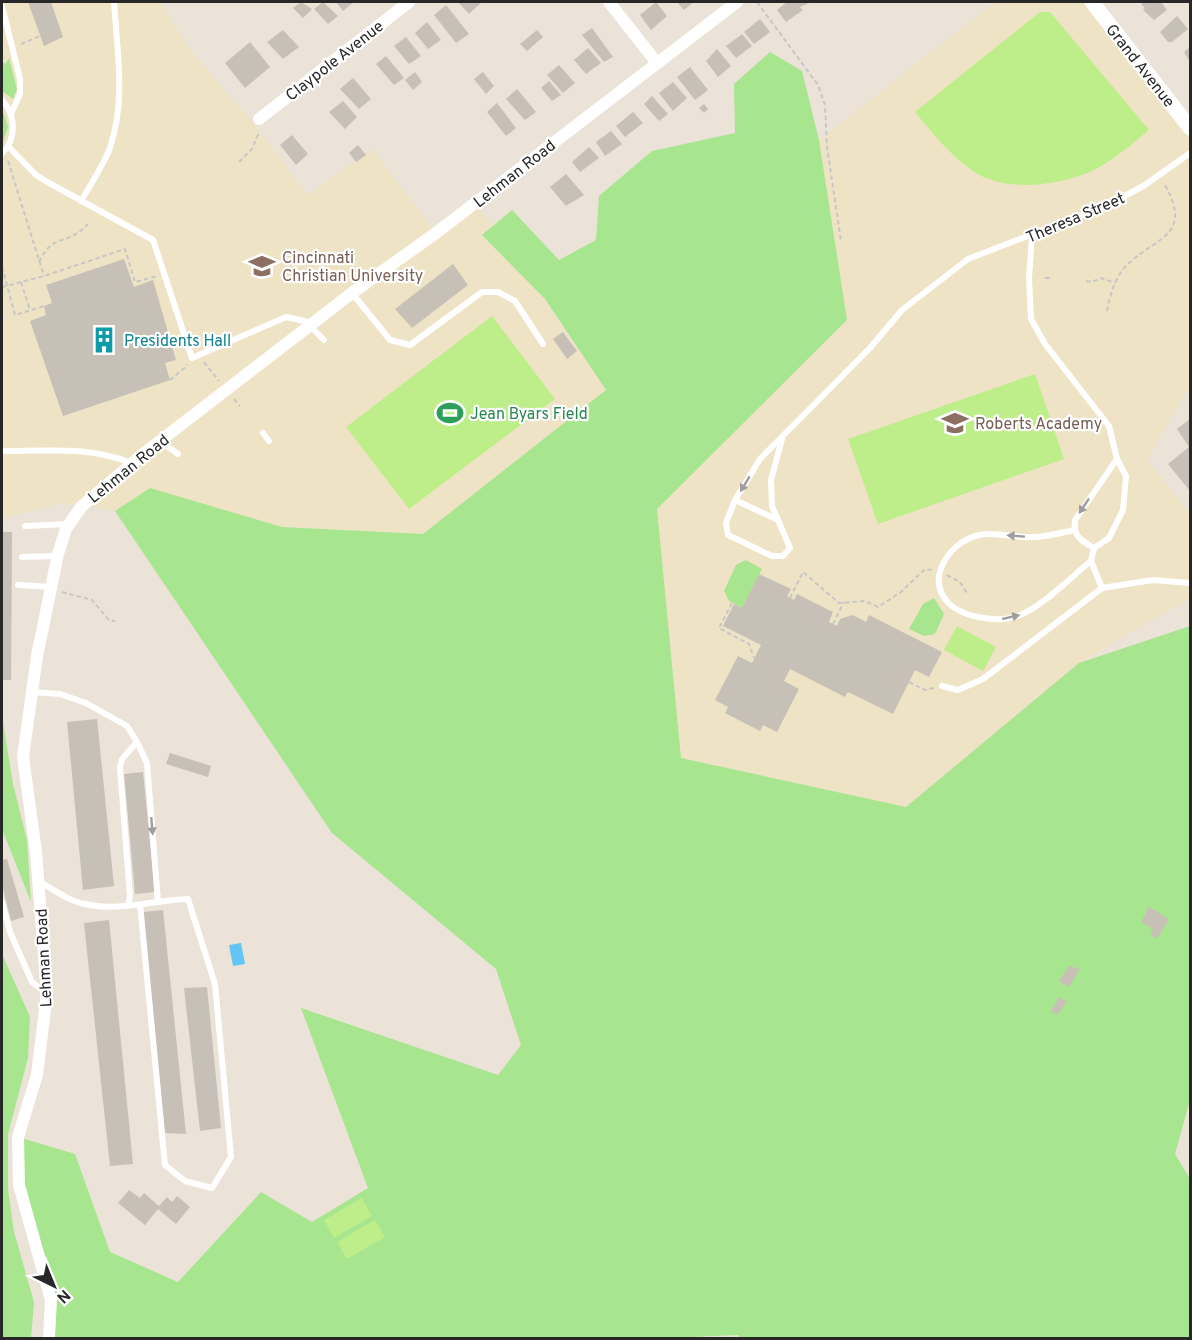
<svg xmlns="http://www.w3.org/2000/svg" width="1192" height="1340" font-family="Overpass,sans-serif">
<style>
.education{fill:#eee3c5}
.green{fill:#a8e58f}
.pitch{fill:#beee8a}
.water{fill:#62c5f4}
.building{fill:#c6c0b7}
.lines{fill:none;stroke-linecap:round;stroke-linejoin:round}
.path{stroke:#c7c7c7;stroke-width:2;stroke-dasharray:4.5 3;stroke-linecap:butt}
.service{stroke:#fff;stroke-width:6}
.minor{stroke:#fff;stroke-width:12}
.tertiary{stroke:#fff;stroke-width:15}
.oneway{fill:#9e9e9e}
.labels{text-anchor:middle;stroke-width:4.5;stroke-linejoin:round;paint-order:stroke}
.street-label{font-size:16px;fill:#272727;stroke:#fff}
.education-label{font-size:16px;fill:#785e54;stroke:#fff;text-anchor:start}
.culture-label{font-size:16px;fill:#0d838f;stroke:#fff;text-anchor:start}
.leisure-label{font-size:16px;fill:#27864d;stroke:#fff;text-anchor:start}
</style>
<rect width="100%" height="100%" fill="#ebe3d7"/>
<g class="education">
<polygon points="2,2 161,2 188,47 253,123 308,195 372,149 436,233 476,202 606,390 423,534 282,527 150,489 115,511 63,503 2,519"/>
<polygon points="995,2 1092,2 1190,128 1190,386 1147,460 1190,514 1190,598 1079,663 906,807 681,758 657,509 847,320 819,140"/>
</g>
<g class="green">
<polygon points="770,52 802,71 819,140 847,320 657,509 681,758 906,807 1079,663 1190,626 1190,1100 1175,1154 1190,1179 1190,1338 740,1338 738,1335 668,1338 49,1338 52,1317 30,1228 18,1137 75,1154 110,1252 178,1282 261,1192 312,1222 368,1188 301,1008 498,1075 521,1045 496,969 332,833 115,511 150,488 282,527 423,534 606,390 545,299 482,235 512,210 559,260 596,240 599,196 652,151 735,133 734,84"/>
<polygon points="9,58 17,89 13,99 2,91 2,69"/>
<polygon points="2,108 8,127 2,145"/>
<polygon points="746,560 762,569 742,608 729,601 724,591 736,565"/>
<polygon points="934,598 944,614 935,634 924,636 909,629 923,604"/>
<polygon points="2,716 13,784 27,840 31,902 2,829"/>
<polygon points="2,954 30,1017 28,1058 8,1134 8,1189 14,1232 34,1302 31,1338 2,1338"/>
</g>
<g class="pitch">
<path d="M1040,12H1050L1149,130C1130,146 1109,164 1085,174C1052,186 1004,192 973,171C950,155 933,134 915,112Z"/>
<polygon points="492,316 555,399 409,509 346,427"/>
<polygon points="1035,374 1064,459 878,524 848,439"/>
<polygon points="957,626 996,647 983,671 944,650"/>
<polygon points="362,1198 372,1216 334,1238 324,1220"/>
<polygon points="375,1220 385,1237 347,1259 337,1242"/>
</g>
<polygon class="water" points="241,943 245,964 233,966 229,945"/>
<g class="building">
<polygon points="28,2 51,2 63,37 44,46"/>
<polygon points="301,2 312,9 303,18 293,8"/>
<polygon points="323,2 338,16 328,24 314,9"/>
<polygon points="336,2 354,2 343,11"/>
<polygon points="458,2 482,2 469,14"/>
<polygon points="656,2 667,16 651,30 640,15"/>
<polygon points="677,2 694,2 684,10"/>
<polygon points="787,2 811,2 800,7 803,10 786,22 777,10"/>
<polygon points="1144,2 1161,2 1167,10 1154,20 1143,10 1145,8 1141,4"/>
<polygon points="446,5 469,34 456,43 434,15"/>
<polygon points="1177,16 1188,29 1172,42 1168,42 1160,32"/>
<polygon points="760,19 770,32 754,44 744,32"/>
<polygon points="427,22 441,40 428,49 415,33"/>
<polygon points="592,28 613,57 604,62 582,35"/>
<polygon points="283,30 299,47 283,59 267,42"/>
<polygon points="537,30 543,37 527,51 520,44"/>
<polygon points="742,34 752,46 736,58 726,46"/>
<polygon points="406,37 421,56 409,64 394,46"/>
<polygon points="250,42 270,67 245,88 225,63"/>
<polygon points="1190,47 1190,62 1184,52"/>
<polygon points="588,48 601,63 586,74 574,60"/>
<polygon points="717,49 731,66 718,77 706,61"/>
<polygon points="386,56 404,78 394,85 376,64"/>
<polygon points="559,65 575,83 563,93 547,75"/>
<polygon points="690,67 708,90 695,100 677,77"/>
<polygon points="415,72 422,82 413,90 405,80"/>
<polygon points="483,72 494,86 486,94 474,79"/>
<polygon points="353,78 371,99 359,109 340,89"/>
<polygon points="549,81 561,95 552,101 541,88"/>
<polygon points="673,82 687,98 673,111 659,93"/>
<polygon points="517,89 536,112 525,120 506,99"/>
<polygon points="652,96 668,114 659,121 644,104"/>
<polygon points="343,101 357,117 345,129 329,112"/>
<polygon points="497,103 516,128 506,136 487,112"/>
<polygon points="704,104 708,109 704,113 699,108"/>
<polygon points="633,112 643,123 625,137 616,126"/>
<polygon points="611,131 622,144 605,156 596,142"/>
<polygon points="292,135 308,154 296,165 280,145"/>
<polygon points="358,145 366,155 356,162 349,153"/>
<polygon points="589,147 599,158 580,172 572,162"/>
<polygon points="566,174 584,195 566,206 550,187"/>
<polygon points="124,259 134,287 153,280 176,360 165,363 170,380 63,416 30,321 46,315 44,306 52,303 46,285"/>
<polygon points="453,264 468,285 412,328 395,309"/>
<polygon points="563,332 577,351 567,359 553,339"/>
<polygon points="1190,419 1190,491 1168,464 1189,447 1177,429"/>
<polygon points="2,532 12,532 11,680 2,680"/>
<polygon points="759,574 791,589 787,596 794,600 797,594 833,612 829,622 837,626 840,619 853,615 866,622 869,615 942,652 929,677 915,670 893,714 848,692 845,697 790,669 784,681 799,689 777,732 763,725 760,731 725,713 728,707 715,700 738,656 752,663 761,645 723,626 734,604 742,608"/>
<polygon points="97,719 114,886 83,890 67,722"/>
<polygon points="170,753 211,766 208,777 166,764"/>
<polygon points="143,772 155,892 135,894 124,774"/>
<polygon points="7,859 24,917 11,921 2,884 2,860"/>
<polygon points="1149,907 1169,919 1157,939 1150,934 1153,929 1141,922"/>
<polygon points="163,910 186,1134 165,1133 143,912"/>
<polygon points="109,920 133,1164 110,1166 84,923"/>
<polygon points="1069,966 1080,969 1069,987 1059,981"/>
<polygon points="207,987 221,1128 200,1131 184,988"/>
<polygon points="1059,997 1067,1002 1057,1015 1051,1011"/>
<polygon points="129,1190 140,1198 144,1193 159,1206 167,1197 172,1202 177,1196 190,1207 176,1224 158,1209 145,1225 118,1203"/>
</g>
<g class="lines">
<g class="path">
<polyline points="757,2 818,85 825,105 827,147 841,241"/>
<polyline points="21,44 40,36"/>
<polyline points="2,67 6,61"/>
<polyline points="8,161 44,276"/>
<polyline points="239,162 252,149 259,132"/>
<path d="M39,262C53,232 67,247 88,224"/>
<polyline points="2,267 15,315 44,306"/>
<polyline points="1045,278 1052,278"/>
<polyline points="1086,281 1092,282 1101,278 1115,283"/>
<polyline points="21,282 30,310"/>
<polyline points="2,287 44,276 125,249 135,282 157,276"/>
<path d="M1107,311C1110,294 1116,274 1130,262C1160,236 1192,234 1165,185"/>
<polyline points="204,362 219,381"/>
<polyline points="170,380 188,365"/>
<polyline points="234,399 240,406"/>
<polyline points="947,575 960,582 968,595"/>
<polyline points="62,592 92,600 109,620 115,621"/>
<polyline points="790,598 803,572 839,603 865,601 878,607 901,592 925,569 932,570"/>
<polyline points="732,603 719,628 749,644 754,658"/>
<polyline points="833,624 844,602"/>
<polyline points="909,682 925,690 934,688"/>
</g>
<g class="service">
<polyline points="2,6 20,79 20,94 11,114"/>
<path d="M2,100C16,115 17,139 2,153"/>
<polyline points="8,146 36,175 49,183 153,240 192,358 286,317 305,321 324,340"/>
<path d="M81,201C91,184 103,166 110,148C126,101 117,50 114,2"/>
<path d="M1032,236L1029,278L1031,319L1045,344L1109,426L1117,459L1126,476L1123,510L1109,538L1094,548C1080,540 1073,536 1075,520L1117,459"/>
<polyline points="352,293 390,340 410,345 482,292 498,292 515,301 543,344"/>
<polyline points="263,433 269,441"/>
<polyline points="782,439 771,480 772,506 790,548 783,556 772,556 728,535 726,523 735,500 760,459 870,348 902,310 968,259 1110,204 1145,185 1190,153"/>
<polyline points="160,441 178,454"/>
<path d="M2,451C46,451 89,446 131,463"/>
<polyline points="735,500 778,520"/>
<polyline points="25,526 68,524"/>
<path d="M1074,530C1057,534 1041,538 1024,537C1006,536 986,530 970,538C947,548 928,578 946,600C960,618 998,623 1018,616C1042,607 1071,577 1091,561"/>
<polyline points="1094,548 1091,561 1102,588"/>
<polyline points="22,557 57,556"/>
<polyline points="18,585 51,587"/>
<polyline points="942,686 958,690 983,679 1102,588 1153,580 1190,583"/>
<polyline points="32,692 60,694 86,703 127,726 137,742 147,763 158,902"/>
<path d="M38,881C53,889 68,901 85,904C119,912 154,900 188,899L215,984L231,1157L212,1188L185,1181L165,1165L140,904"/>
<polyline points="2,902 10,932 32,982 46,993"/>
<polyline points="128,906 130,896 120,767 122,759 137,742"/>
</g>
<g class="minor">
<polyline points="609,2 657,63"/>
<polyline points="259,119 409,2"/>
<polyline points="49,1338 51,1300 19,1185 18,1137 37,1075 47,993 36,852 23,757 37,656 58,554 66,529 81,507 143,454 352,293 436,233 737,2"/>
</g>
<polyline class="tertiary" points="1092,2 1190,128"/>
</g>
<defs><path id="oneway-solid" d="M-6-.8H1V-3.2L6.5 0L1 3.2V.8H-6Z" transform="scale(1.5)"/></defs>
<g class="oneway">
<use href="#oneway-solid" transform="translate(745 484) rotate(121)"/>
<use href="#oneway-solid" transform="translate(1084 506) rotate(124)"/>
<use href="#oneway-solid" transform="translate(1016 536) rotate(-176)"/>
<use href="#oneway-solid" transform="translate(1011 617) rotate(-13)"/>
<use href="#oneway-solid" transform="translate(152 826) rotate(85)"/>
</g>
<defs>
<g id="university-bare" transform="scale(2.07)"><path d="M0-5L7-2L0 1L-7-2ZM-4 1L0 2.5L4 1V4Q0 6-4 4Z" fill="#8d6e63" stroke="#fff" stroke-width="2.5" paint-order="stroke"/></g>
<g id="building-bare" transform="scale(2.07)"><path d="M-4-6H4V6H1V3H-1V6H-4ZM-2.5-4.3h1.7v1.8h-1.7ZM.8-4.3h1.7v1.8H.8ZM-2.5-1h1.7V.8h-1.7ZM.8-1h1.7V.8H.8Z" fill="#0f9aa8" stroke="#fff" stroke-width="2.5" paint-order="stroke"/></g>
<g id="stadium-bare" transform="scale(2.07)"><path d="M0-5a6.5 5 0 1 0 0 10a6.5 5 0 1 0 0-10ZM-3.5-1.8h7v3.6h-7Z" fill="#2e9e5b" stroke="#fff" stroke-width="2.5" paint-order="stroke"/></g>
<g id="school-bare" transform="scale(2.07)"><path d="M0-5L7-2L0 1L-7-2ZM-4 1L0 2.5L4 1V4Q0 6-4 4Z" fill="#8d6e63" stroke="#fff" stroke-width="2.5" paint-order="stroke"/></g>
</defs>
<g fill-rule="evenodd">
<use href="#university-bare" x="262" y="266"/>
<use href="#building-bare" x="104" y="340"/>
<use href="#stadium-bare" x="450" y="413"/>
<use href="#school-bare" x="955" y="423"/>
</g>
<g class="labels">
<g class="street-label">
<text transform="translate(334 60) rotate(-38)" y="6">Claypole Avenue</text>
<text transform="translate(1141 65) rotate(52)" y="6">Grand Avenue</text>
<text transform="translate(514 173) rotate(-38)" y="6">Lehman Road</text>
<text transform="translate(1075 217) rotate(-23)" y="6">Theresa Street</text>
<text transform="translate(128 468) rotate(-39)" y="6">Lehman Road</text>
<text transform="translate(43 958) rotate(-93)" y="6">Lehman Road</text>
</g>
<g class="education-label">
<text x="282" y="263">Cincinnati<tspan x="282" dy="18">Christian University</tspan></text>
<text x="975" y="429">Roberts Academy</text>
</g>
<g class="culture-label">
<text x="124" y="346">Presidents Hall</text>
</g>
<g class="leisure-label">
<text x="470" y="419">Jean Byars Field</text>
</g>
</g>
<rect width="1192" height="1340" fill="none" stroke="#272727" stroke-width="6"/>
<g transform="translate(54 1286) rotate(137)" stroke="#ffffff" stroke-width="4.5" paint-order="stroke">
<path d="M0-4.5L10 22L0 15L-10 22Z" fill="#272727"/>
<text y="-9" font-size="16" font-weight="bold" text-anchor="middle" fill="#272727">N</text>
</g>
</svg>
